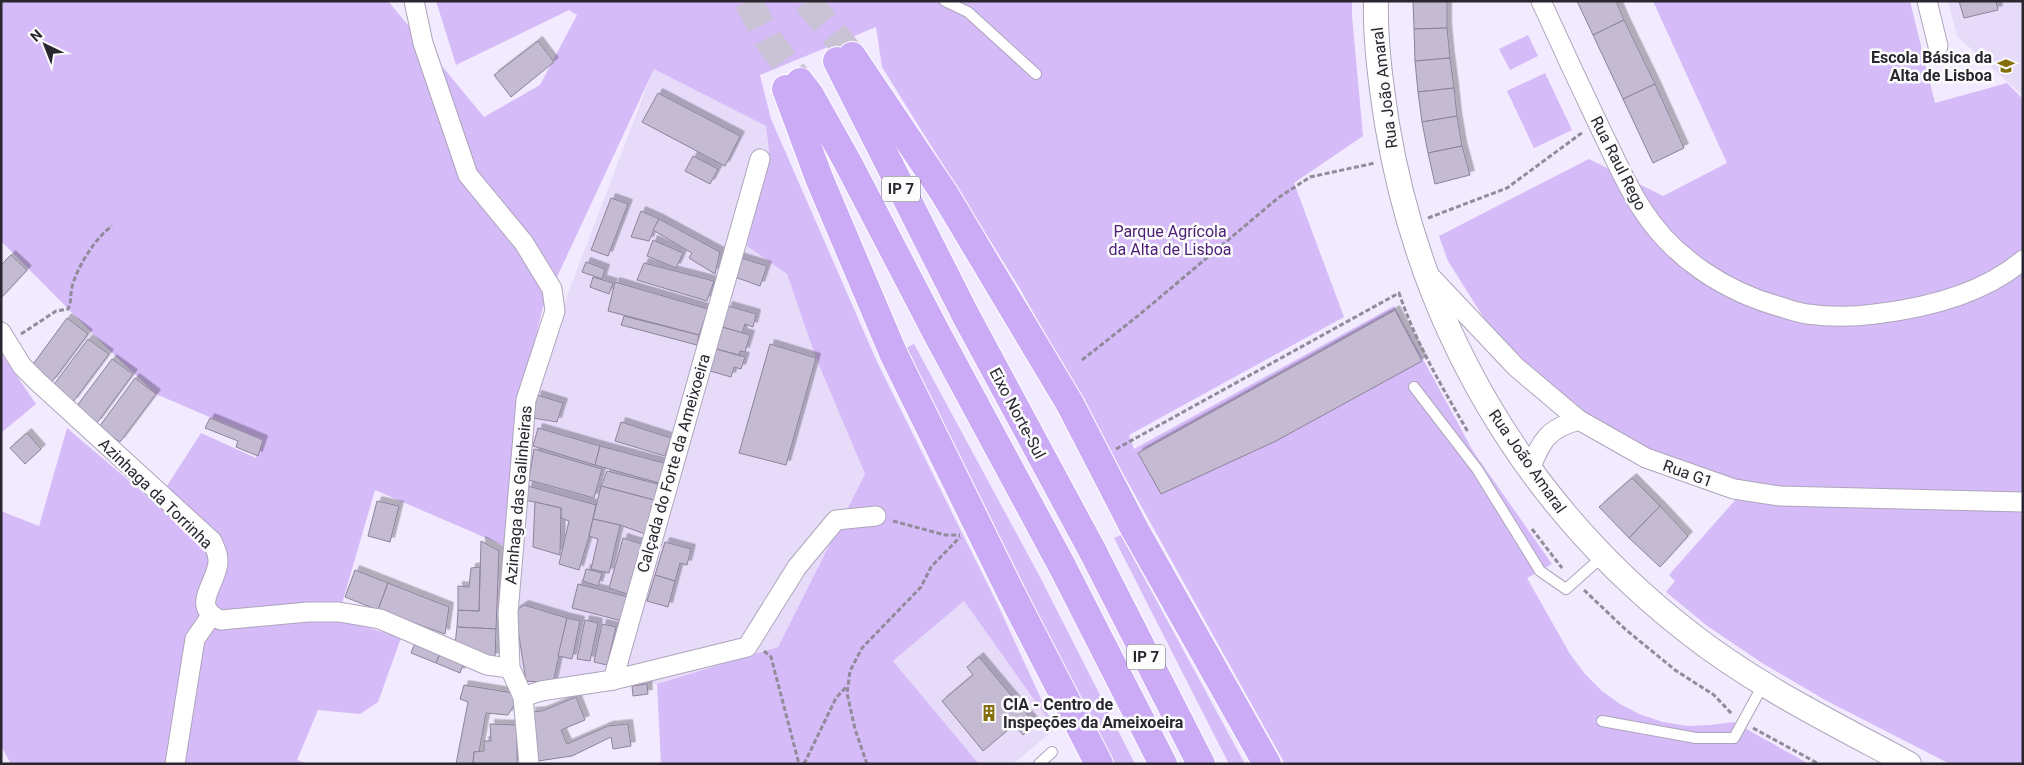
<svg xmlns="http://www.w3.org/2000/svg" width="2024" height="765" font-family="Roboto,sans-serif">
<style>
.built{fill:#e7dbfa}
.green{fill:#d5bbf8}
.building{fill:#c4bad2;stroke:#8c8399;filter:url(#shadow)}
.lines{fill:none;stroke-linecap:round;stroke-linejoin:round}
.trunk-tunnel{stroke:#cac3d5;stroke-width:28;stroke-dasharray:28 14;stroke-linecap:butt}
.service-casing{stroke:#aea5bc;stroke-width:12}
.minor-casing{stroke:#aea5bc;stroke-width:21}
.tertiary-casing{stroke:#aea5bc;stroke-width:26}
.trunk-casing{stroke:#fff;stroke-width:30}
.path{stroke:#918b9a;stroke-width:3;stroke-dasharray:5 2.5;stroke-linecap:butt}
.service{stroke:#fff;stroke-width:10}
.minor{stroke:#fff;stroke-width:19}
.tertiary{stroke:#fff;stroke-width:24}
.trunk{stroke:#ccabf6;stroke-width:28}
.trunk-bridge-casing{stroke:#fff;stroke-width:30;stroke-linecap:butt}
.trunk-bridge{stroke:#ccabf6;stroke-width:28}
.labels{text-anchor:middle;stroke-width:5;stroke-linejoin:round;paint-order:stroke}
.shield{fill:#fcfcfc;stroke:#68666c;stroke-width:1}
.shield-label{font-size:15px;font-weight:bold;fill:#29262f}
.poi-label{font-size:16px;font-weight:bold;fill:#29262f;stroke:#fcfcfc;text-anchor:end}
.street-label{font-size:16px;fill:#29262f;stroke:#fcfcfc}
.park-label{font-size:16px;fill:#4d2076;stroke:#fcfcfc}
</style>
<defs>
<filter id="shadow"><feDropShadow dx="4.5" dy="-4.5" stdDeviation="0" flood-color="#0004"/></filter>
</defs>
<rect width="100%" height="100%" fill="#f2eafe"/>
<g class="built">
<polygon points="1948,1 2023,1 2023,96 1957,36"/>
<polygon points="654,68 766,126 769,151 747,246 787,274 816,358 865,474 778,647 657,684 525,687 513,630 529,424 564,304"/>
<polygon points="964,601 1055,729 1013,764 979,764 893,661"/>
</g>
<g class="green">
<polygon points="1,1 388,1 484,117 540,85 577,15 569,10 456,65 436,1 1352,1 1352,16 1363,136 1294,183 1344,317 1129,435 1134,449 1394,306 1473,451 1552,564 1527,578 1570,654 1585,674 1602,691 1620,704 1639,714 1663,722 1688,726 1711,725 1734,722 1809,764 1285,764 1019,287 882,67 876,27 760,75 771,119 878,364 996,601 1055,729 964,601 893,661 979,764 661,764 657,684 778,647 865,474 816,358 787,274 747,246 769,151 766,126 654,69 543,307 520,404 507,547 375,490 341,607 345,620 401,638 378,702 360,714 318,710 297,760 308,764 11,764 1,746 1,511 39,526 67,428 154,502 165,489 201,433 256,458 263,440 156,394 107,348 1,241"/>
<polygon points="1653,1 1910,1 1935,103 2007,83 2023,99 2023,764 1950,764 1827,701 1762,663 1706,625 1666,592 1675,581 1669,575 1737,498 1662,474 1586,434 1484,318 1448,261 1439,236 1589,159 1663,196 1727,163"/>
<polygon points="1528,35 1538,56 1510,70 1499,49"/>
<polygon points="1545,73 1572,130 1534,148 1507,91"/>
<polygon points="914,344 1040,577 1135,764 1110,764 1020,588 1024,586 906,348"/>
<polygon points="1,353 36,404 1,433"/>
<polygon points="1121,535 1245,764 1229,764 1114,538"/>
</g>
<g class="building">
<polygon points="1413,1 1447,1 1447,28 1414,29"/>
<polygon points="1577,1 1616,1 1624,20 1593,35"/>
<polygon points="1959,1 1996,1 1998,10 1964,18"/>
<polygon points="1624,20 1655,84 1623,99 1593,35"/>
<polygon points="1447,28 1450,58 1415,61 1414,29"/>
<polygon points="538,41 554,62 511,97 494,75"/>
<polygon points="1450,58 1454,88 1418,92 1415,61"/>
<polygon points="1655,84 1684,148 1653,163 1623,99"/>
<polygon points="1454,88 1457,116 1422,122 1418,92"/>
<polygon points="658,93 740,136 725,166 642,122"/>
<polygon points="1457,116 1462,146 1428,153 1422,122"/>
<polygon points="1462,146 1470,175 1435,184 1428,153"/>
<polygon points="693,156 718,169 710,184 685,171"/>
<polygon points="611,198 628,204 608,256 591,250"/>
<polygon points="641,211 659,219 649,241 631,237"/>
<polygon points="659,219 720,252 715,274 689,258 692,253 653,230"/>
<polygon points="653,240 683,253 676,268 647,256"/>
<polygon points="11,255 27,270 1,298 1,265"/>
<polygon points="738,257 767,266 760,286 732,276"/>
<polygon points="586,262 605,269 602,279 582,272"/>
<polygon points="644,263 714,281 707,301 637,280"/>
<polygon points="593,277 613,283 609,294 590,287"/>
<polygon points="615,282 708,309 699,335 608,311"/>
<polygon points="728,306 756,314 753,327 745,324 742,333 722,327"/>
<polygon points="1395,310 1422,361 1276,441 1161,494 1138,453"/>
<polygon points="624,316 699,335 697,345 621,325"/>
<polygon points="67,318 88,334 52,382 31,367"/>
<polygon points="722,327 750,335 745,352 740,351 739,355 716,349"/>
<polygon points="88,339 109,354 73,402 52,387"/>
<polygon points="770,344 816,358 786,465 739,453"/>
<polygon points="716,349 745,357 741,369 734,367 731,377 710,371"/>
<polygon points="112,359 133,374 97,423 76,407"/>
<polygon points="135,378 156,394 120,442 99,427"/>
<polygon points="537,395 563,403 557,422 533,418"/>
<polygon points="210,418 263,440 258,456 236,447 238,441 205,428"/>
<polygon points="621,422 671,438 665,456 615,441"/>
<polygon points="538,428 600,446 595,465 533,446"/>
<polygon points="27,433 41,449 25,464 10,448"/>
<polygon points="600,446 664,463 659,483 595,465"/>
<polygon points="534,449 602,469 594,498 529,480"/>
<polygon points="607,471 658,484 654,500 601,486"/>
<polygon points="1632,478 1660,506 1629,538 1599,507"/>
<polygon points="528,486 596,505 589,536 579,570 559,564 569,521 561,518 561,508 525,500"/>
<polygon points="601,486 654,500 645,534 620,525 593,519"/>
<polygon points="377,501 399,506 390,542 368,536"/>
<polygon points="535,502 561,508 560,555 533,547"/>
<polygon points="1660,506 1688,536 1660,567 1629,538"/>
<polygon points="593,519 620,525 609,573 591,569 598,539 589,536"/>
<polygon points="623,538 642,544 627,594 609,588"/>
<polygon points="481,541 499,551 496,629 457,627 458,610 479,611"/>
<polygon points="665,542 691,549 687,565 680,563 675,581 655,575"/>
<polygon points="480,567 479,611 458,610 458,586 469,587 471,568"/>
<polygon points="586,569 602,573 598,586 583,581"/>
<polygon points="355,570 388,583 378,610 345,597"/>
<polygon points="655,575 675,581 668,607 647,601"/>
<polygon points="388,583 449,607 445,634 378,610"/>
<polygon points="578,584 628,597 622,621 572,608"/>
<polygon points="524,605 567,618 553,683 526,681 515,611"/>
<polygon points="567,618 580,621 572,659 558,656"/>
<polygon points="585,620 598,623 590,661 577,659"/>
<polygon points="602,624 616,627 607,665 594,662"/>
<polygon points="457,627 496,629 495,658 473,655 455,644"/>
<polygon points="415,643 440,654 436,663 411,653"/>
<polygon points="440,654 464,662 460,673 436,663"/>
<polygon points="979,657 1036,725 1023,735 1014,725 983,751 942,701 973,675 967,667"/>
<polygon points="647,684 648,694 633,696 632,686"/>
<polygon points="464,685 513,693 514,705 508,715 486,713 479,752 474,752 473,764 456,764 468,702 460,699"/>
<polygon points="576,697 585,720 561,730 567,744 608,726 628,724 631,746 613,749 611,737 572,756 538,761 531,712 542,711"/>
<polygon points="490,724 517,725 517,764 473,764 474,752 484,751 484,741 491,741"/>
</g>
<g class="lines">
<g class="trunk-tunnel">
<polyline points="748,1 769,41 800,82"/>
<polyline points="807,1 852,56"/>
</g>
<g class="service-casing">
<g id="service">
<polyline points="945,1 968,12 1036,74"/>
<polyline points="1414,387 1477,469 1540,571 1566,589 1603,556"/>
<polyline points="1602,721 1696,738 1734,738 1763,685"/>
<polyline points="1039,764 1052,752"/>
</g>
</g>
<g class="minor-casing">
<g id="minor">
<polyline points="414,1 423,43 468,175 524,243 552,289 555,311 526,400 508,613 510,668 523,697 529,764"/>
<path d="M1541,1C1561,45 1581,88 1602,132C1615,158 1626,185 1642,209C1673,258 1726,292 1781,307C1790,310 1799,313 1807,314C1830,317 1853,317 1875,314C1926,308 1983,294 2023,260"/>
<polyline points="1927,1 1938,46"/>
<polyline points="1431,277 1516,367 1561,405 1579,420 1646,458 1734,489 1780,496 2023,502"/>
<path d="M1,332L22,366L38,382L212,541C216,550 220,558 217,568C212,589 192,608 221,620L308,612H339L380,619L487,665L510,668"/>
<path d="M1530,469C1542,440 1547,429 1579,420"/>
<polyline points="613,680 747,647 797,567 836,520 876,516"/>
<polyline points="523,697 541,691 613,680 760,159"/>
<polyline points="175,764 195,639 211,616"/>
</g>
</g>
<g class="tertiary-casing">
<path id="tertiary" d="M1376,1C1375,42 1381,84 1387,124C1421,328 1525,505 1688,632C1755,685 1833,723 1909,764"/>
</g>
<g class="trunk-casing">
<g id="trunk">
<polyline points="852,56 944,193 1070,404"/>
<polyline points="837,61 966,316"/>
<polyline points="800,82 810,95 847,161 936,332"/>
<polyline points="786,89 819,178 894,355"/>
<polyline points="1134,528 1267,764"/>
<polyline points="1092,550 1201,764"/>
<polyline points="1062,566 1163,764"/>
<polyline points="1011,593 1099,764"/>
</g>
</g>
<g class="path">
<polyline points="1428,218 1507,188 1583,132"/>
<path d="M21,334L56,311L68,309C72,301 70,295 72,287C77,267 96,237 112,226"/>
<polyline points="1082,360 1139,315 1278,198 1310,177 1375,163"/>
<path d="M1116,449L1399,293C1416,343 1442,387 1468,432"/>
<polyline points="893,521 945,535 960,535"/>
<polyline points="1532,529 1562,568"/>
<polyline points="1584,590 1625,629 1675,670 1714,695 1732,714"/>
<polyline points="764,651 771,657 799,764"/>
<polyline points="1753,728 1819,764"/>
<polyline points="804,764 836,698 847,686"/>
<polyline points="867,764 855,729 847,693 850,671 862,648 921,587 931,567 960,537"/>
</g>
<use href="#service" class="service"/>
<use href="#minor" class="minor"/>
<use href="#tertiary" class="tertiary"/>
<use href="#trunk" class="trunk"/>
<g class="trunk-bridge-casing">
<g id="trunk-bridge">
<polyline points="966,316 1092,550"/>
<polyline points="936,332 1062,566"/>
<polyline points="894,355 1011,593"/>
<polyline points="1070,404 1134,528"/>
</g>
</g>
<use href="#trunk-bridge" class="trunk-bridge"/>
</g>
<defs>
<g id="school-bare" transform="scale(1.35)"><path d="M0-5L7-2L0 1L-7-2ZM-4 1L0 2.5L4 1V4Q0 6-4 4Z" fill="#846d0b" stroke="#fcfcfc" stroke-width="2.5" paint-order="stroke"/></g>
<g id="building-bare" transform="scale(1.35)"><path d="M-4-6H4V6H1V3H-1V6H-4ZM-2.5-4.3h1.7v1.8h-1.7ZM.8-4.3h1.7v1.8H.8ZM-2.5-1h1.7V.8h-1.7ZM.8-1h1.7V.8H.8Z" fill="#846d0b" stroke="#fcfcfc" stroke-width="2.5" paint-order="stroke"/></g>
</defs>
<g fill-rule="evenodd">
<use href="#school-bare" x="2006" y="66"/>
<use href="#building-bare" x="989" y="713"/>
</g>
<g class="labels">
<g class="shield">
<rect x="882" y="176.5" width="38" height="25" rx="4"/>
<rect x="1127" y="644.5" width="38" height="25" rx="4"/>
</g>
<g class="shield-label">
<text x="901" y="194">IP 7</text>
<text x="1146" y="662">IP 7</text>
</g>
<g class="poi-label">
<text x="1992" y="63">Escola Básica da<tspan x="1992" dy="18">Alta de Lisboa</tspan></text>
<text x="1003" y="710" text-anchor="start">CIA - Centro de<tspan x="1003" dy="18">Inspeções da Ameixoeira</tspan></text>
</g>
<g class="street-label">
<text transform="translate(1384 88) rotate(-97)" y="6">Rua João Amaral</text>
<text transform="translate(1619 163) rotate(63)" y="6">Rua Raul Rego</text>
<text transform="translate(1018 413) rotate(62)" y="6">Eixo Norte-Sul</text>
<text transform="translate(1528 461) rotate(55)" y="6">Rua João Amaral</text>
<text transform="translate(673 463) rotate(-74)" y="6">Calçada do Forte da Ameixoeira</text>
<text transform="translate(1688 473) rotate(20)" y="6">Rua G1</text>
<text transform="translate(156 493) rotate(44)" y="6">Azinhaga da Torrinha</text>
<text transform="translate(518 495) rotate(-85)" y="6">Azinhaga das Galinheiras</text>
</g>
<g class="park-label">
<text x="1170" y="237">Parque Agrícola<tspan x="1170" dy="18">da Alta de Lisboa</tspan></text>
</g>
</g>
<rect width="2024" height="765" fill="none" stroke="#29262f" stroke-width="5"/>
<g transform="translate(45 45) rotate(317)" stroke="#fcfcfc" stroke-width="4" paint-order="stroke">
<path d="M0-4L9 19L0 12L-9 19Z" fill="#29262f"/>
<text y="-8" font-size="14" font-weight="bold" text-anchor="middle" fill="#29262f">N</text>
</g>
</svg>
